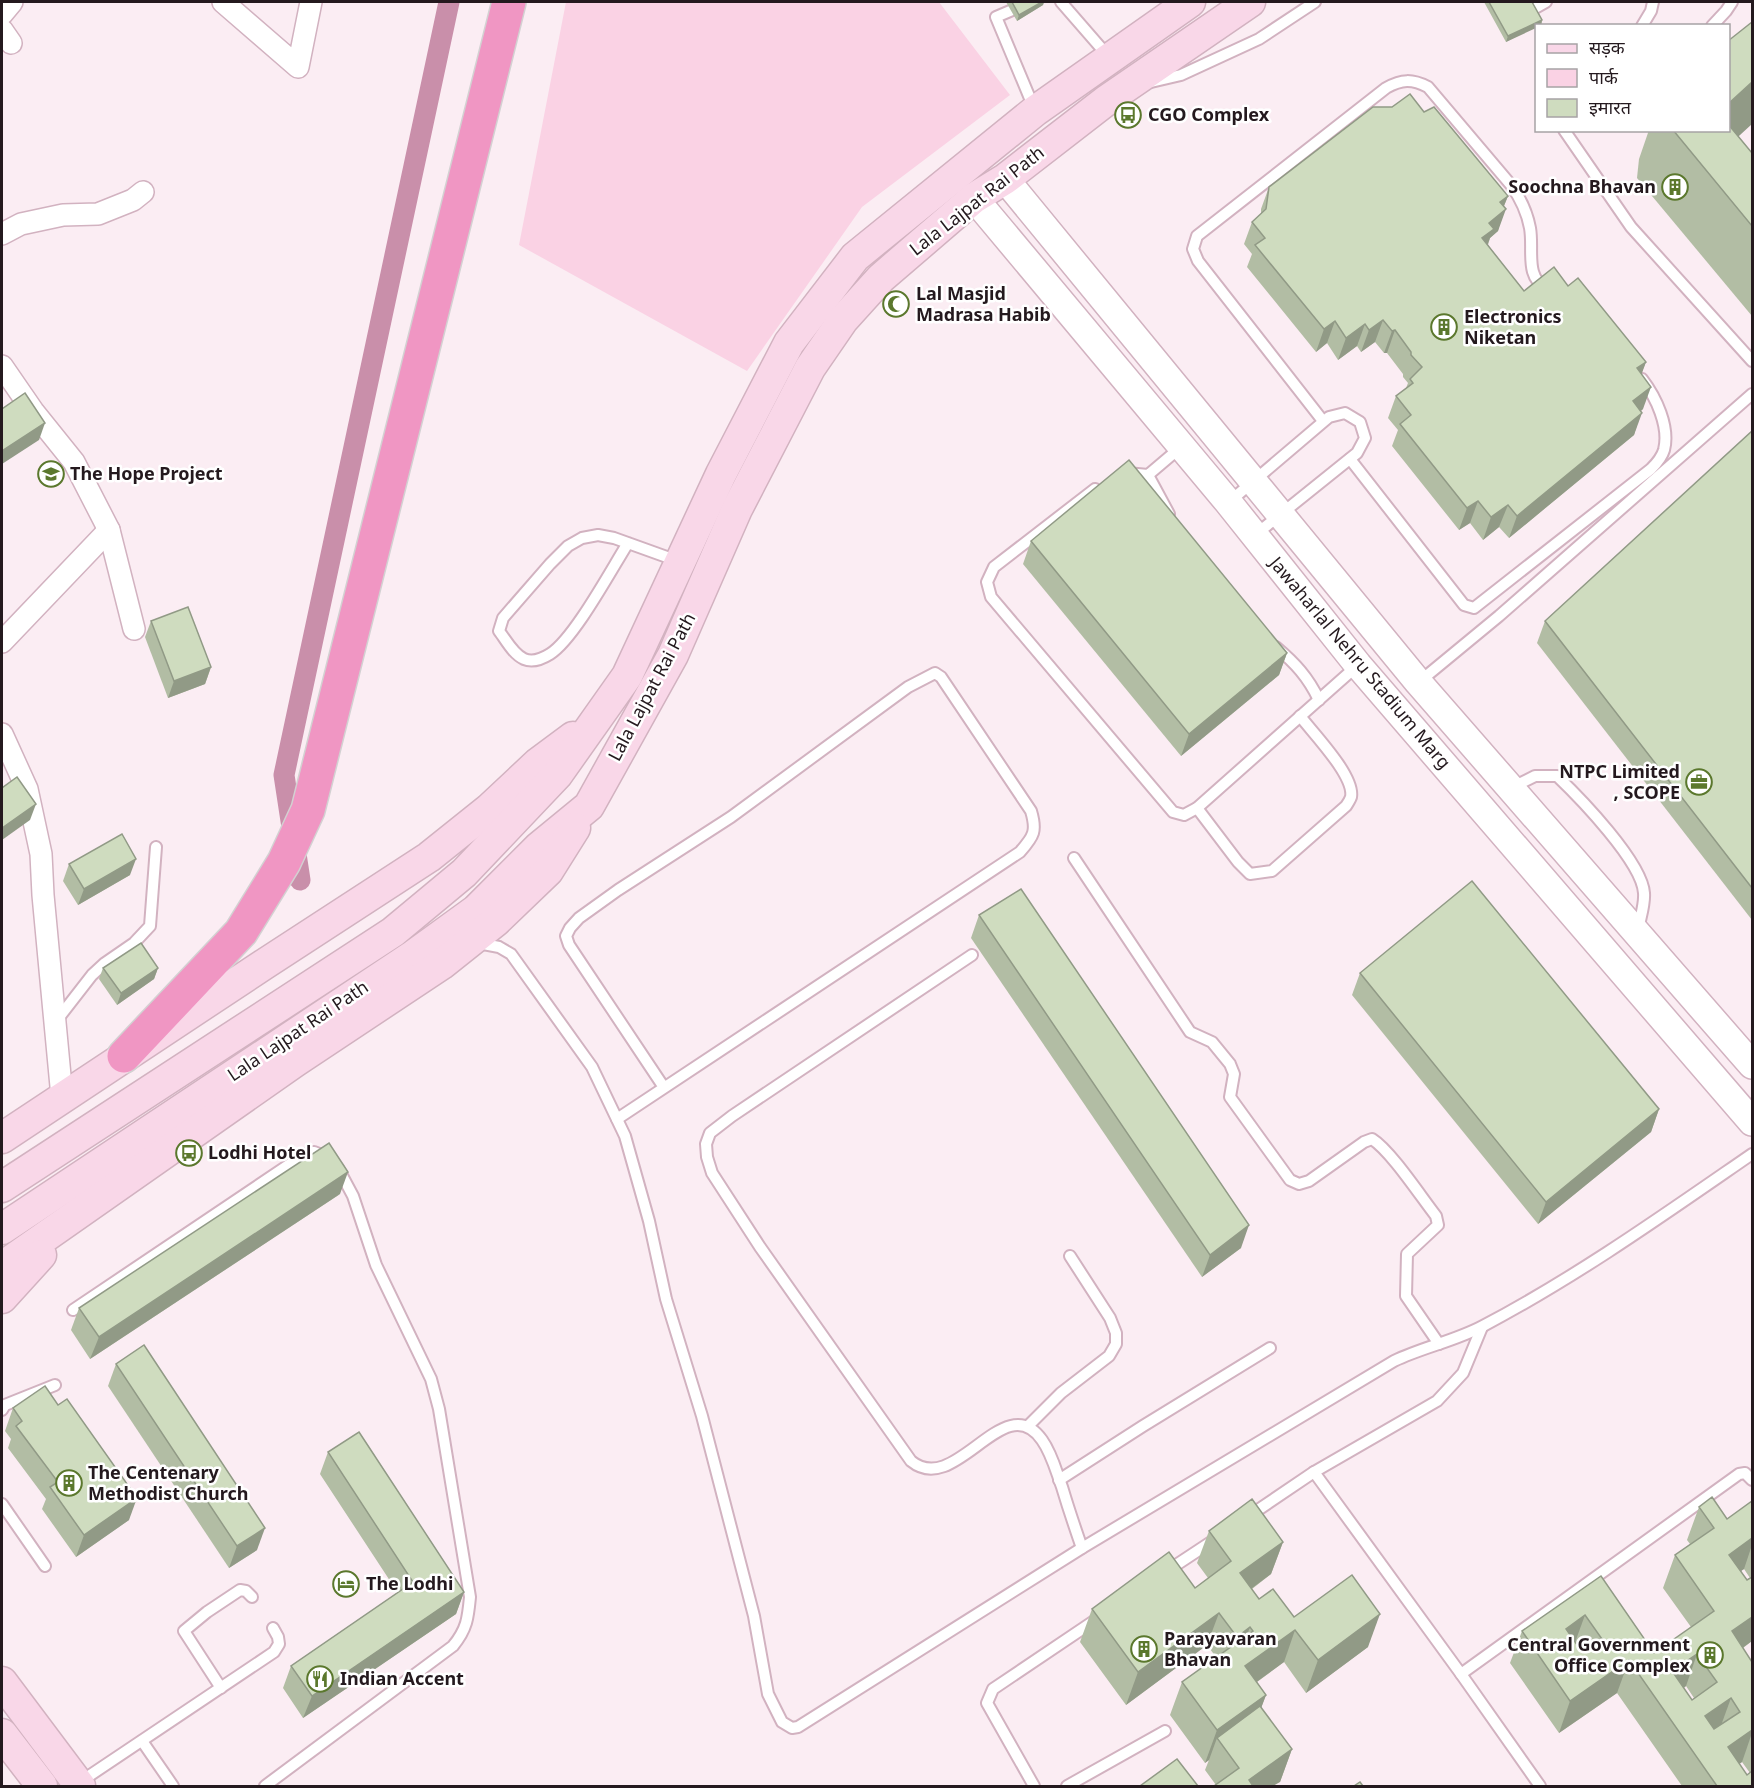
<svg xmlns="http://www.w3.org/2000/svg" width="1754" height="1788" font-family="'Noto Sans','Noto Sans Devanagari',sans-serif">
<style>
.green{fill:#fad2e4}
.lines{fill:none;stroke-linecap:round;stroke-linejoin:round}
.canal{stroke:#c98faa;stroke-width:21}
.service-casing{stroke:#d2b2c0;stroke-width:14}
.minor-casing{stroke:#d2b2c0;stroke-width:24}
.tertiary-casing{stroke:#d2b2c0;stroke-width:30}
.secondary-casing{stroke:#d2b2c0;stroke-width:33}
.trunk-casing{stroke:#d3d1d2;stroke-width:36}
.service{stroke:#fff;stroke-width:10}
.minor{stroke:#fff;stroke-width:21}
.tertiary{stroke:#fff;stroke-width:27}
.secondary{stroke:#f9d7e8;stroke-width:30}
.trunk{stroke:#f096c3;stroke-width:33}
.wall{fill:#b2bda4;fill-rule:evenodd}
.shaded-wall{fill:#919a86}
.building{fill:#cfdcbf;stroke:#919a86;stroke-width:1.5;fill-rule:evenodd}
.labels{text-anchor:middle;stroke-width:5;stroke-linejoin:round;paint-order:stroke}
.poi-label{font-size:18px;font-weight:bold;fill:#24191e;stroke:#fff;text-anchor:start}
.street-label{font-size:18px;fill:#24191e;stroke:#fff}
</style>
<rect width="100%" height="100%" fill="#fbedf3"/>
<polygon class="green" points="566,2 939,2 1010,95 862,207 747,371 519,245"/>
<g class="lines">
<polyline class="canal" points="300,880 284,775 449,2"/>
<g class="service-casing">
<g id="service">
<polyline points="1031,2 996,17 1034,108"/>
<polyline points="1061,2 1108,56"/>
<polyline points="1523,15 1546,2"/>
<polyline points="1642,26 1651,11 1653,2"/>
<polyline points="1712,26 1726,11 1732,2"/>
<polyline points="1151,82 1181,75 1259,39 1315,2"/>
<polyline points="1564,130 1631,227 1752,361"/>
<path d="M1323,421L1198,261L1193,249L1197,236L1386,88C1402,79 1412,79 1428,87L1511,185C1521,199 1527,212 1530,228C1534,250 1524,277 1547,289"/>
<path d="M1350,459L1464,605L1474,608L1651,469C1656,464 1662,457 1664,450C1670,427 1656,397 1642,379"/>
<polyline points="1127,473 1148,475 1181,447"/>
<polyline points="1148,475 1169,514"/>
<polyline points="1095,489 994,567 987,582 991,597 1173,812 1184,815 1197,808 1358,665"/>
<polyline points="1229,502 1329,417 1345,413 1360,422 1365,438 1357,453 1255,535"/>
<path d="M628,543C611,570 574,639 550,654C542,659 533,663 524,659C513,654 506,640 499,631L503,618L550,564L568,546L582,538L598,535L614,538L678,561"/>
<path d="M1276,647C1295,663 1308,677 1319,700"/>
<polyline points="1419,682 1499,616 1752,394"/>
<path d="M1511,788L1535,776H1557C1580,798 1642,862 1644,893C1645,905 1640,918 1638,930"/>
<path d="M1197,808L1238,862L1250,874L1272,871L1346,806C1348,803 1350,800 1351,797C1355,776 1313,733 1300,716"/>
<path d="M1074,858L1190,1032L1212,1042L1230,1064L1234,1074L1230,1097L1290,1180L1299,1184L1309,1181L1364,1142L1372,1139C1391,1151 1421,1197 1436,1216L1438,1225L1407,1254L1406,1296L1439,1344"/>
<path d="M478,943L499,947L511,954L592,1067L625,1136L649,1221L666,1299L702,1416L754,1616L768,1694L782,1722L792,1728L798,1727L1082,1548L1394,1361C1423,1347 1455,1341 1483,1326C1578,1276 1665,1214 1752,1154"/>
<path d="M972,955L732,1116L710,1133L706,1144L707,1157L712,1173L760,1247L911,1461C956,1498 1004,1386 1042,1440C1052,1454 1056,1471 1062,1487C1068,1507 1075,1528 1082,1548"/>
<polyline points="57,1020 92,975 105,963 134,943 150,926 156,847"/>
<path d="M617,1119L1020,852C1034,836 1037,831 1031,811L941,677L935,673L908,687L731,817L618,890L579,918L570,928L566,936L569,945L663,1086"/>
<polyline points="73,1310 305,1154 314,1152 327,1157"/>
<polyline points="2,1410 5,1405 55,1385"/>
<polyline points="1028,1426 1061,1393 1109,1356 1116,1344 1116,1333 1110,1318 1070,1256"/>
<polyline points="1314,1472 1461,1674 1540,1786"/>
<polyline points="1059,1480 1143,1426 1270,1348"/>
<polyline points="2,1504 45,1566"/>
<polyline points="1249,1516 1314,1472 1437,1401 1463,1373 1482,1327"/>
<polyline points="1167,1571 1214,1540"/>
<polyline points="1461,1674 1739,1474 1745,1473 1752,1480"/>
<polyline points="221,1688 184,1631 207,1612 240,1590 246,1591 252,1597"/>
<polyline points="142,1741 173,1786"/>
<polyline points="80,1782 274,1652 279,1644 278,1637 273,1628"/>
<path d="M265,1786L453,1646C467,1629 468,1618 470,1597L439,1409L431,1379L376,1265L353,1196L338,1168"/>
<polyline points="1034,1786 987,1703 993,1689 1097,1619"/>
<polyline points="1067,1786 1165,1731"/>
</g>
</g>
<g class="minor-casing">
<g id="minor">
<polyline points="223,2 298,67 311,2"/>
<polyline points="2,14 12,2"/>
<polyline points="2,30 11,43"/>
<polyline points="2,234 21,224 63,215 98,214 133,200 143,192"/>
<polyline points="2,366 33,411 74,462 109,530 134,629"/>
<polyline points="2,642 109,530"/>
<polyline points="2,734 27,789 41,854 43,895 62,1097"/>
</g>
</g>
<g class="tertiary-casing">
<g id="tertiary">
<polyline points="1005,179 1418,682 1752,1065"/>
<polyline points="974,198 1228,502 1358,665 1752,1122"/>
</g>
</g>
<g class="secondary-casing">
<g id="secondary">
<polyline points="2,1138 263,965 429,857 489,809 538,763 573,737"/>
<polyline points="2,1187 393,932 464,873 557,775 627,676 721,474 789,343 855,257 1035,111 1190,2"/>
<polyline points="2,1229 414,955 476,910 539,847 589,806 673,655 737,509 810,368 843,320 881,278 974,198 1005,179 1107,100 1250,2"/>
<polyline points="2,1267 296,1061 442,964 496,921 548,871 575,828"/>
<polyline points="2,1298 41,1255"/>
<polyline points="2,1682 80,1786"/>
<polyline points="2,1734 42,1786"/>
</g>
</g>
<g class="trunk-casing">
<polyline id="trunk" points="124,1056 241,932 284,862 308,810 509,2"/>
</g>
<use href="#service" class="service"/>
<use href="#minor" class="minor"/>
<use href="#tertiary" class="tertiary"/>
<use href="#secondary" class="secondary"/>
<use href="#trunk" class="trunk"/>
</g>
<g class="wall">
<polygon points="1006,2 1044,2 1043,5 1017,21"/>
<polygon points="1484,2 1532,2 1542,20 1541,26 1536,26 1506,42"/>
<polygon points="1424,112 1508,196 1504,206 1498,231 1490,238 1488,245 1524,291 1568,286 1646,362 1641,374 1643,409 1641,411 1634,435 1509,538 1499,527 1483,540 1470,523 1459,530 1392,446 1398,430 1388,418 1396,396 1406,388 1408,383 1403,377 1403,374 1387,353 1384,353 1375,342 1361,352 1357,346 1338,360 1327,343 1316,352 1247,267 1252,254 1244,244 1252,222 1261,214 1261,209 1269,187"/>
<polygon points="1649,130 1728,130 1739,137 1752,153 1752,316 1637,178 1639,159"/>
<polygon points="1752,431 1752,920 1537,643 1545,621"/>
<polygon points="1031,541 1287,653 1279,675 1181,756 1023,564"/>
<polygon points="151,621 211,667 205,684 168,698 145,637"/>
<polygon points="69,864 130,875 78,905 63,881"/>
<polygon points="979,915 1241,1248 1202,1277 971,938"/>
<polygon points="103,968 158,968 154,979 117,1005 99,979"/>
<polygon points="1360,973 1659,1109 1651,1132 1538,1224 1352,995"/>
<polygon points="340,1194 90,1359 71,1330 79,1308"/>
<polygon points="116,1364 257,1550 229,1568 108,1386"/>
<polygon points="13,1408 129,1520 76,1557 42,1509 46,1499 8,1448 11,1439 5,1431"/>
<polygon points="328,1452 464,1592 456,1614 303,1718 283,1688 291,1666 398,1593 320,1474"/>
<path d="M1752,1501V1641L1743,1648L1752,1662V1786H1682L1617,1693L1559,1733L1510,1663L1522,1631L1601,1576L1654,1653L1691,1627L1663,1588L1675,1555L1690,1544L1687,1540L1699,1507L1727,1519ZM1744,1569L1750,1578L1747,1580L1741,1571ZM1686,1686L1694,1698L1692,1700L1684,1688ZM1742,1762L1750,1773L1747,1775L1739,1764Z"/>
<polygon points="1209,1531 1283,1542 1271,1574 1252,1589 1259,1599 1294,1617 1368,1647 1306,1693 1284,1662 1257,1682 1266,1695 1261,1708 1292,1749 1280,1782 1216,1785 1205,1770 1209,1760 1205,1763 1170,1715 1182,1682 1216,1657 1207,1645 1126,1705 1080,1642 1092,1609 1195,1588 1208,1578 1197,1563"/>
</g>
<g class="shaded-wall">
<polygon points="1042,2 1044,2 1043,5 1017,21 1019,15"/>
<polygon points="1542,20 1541,26 1536,26 1536,28 1506,42 1508,36"/>
<polygon points="1752,82 1752,124 1704,168 1728,130 1728,104"/>
<polygon points="1508,196 1501,213 1506,209 1498,231 1490,238 1485,251 1482,238 1500,202"/>
<polygon points="1383,320 1375,342 1361,352 1369,330"/>
<polygon points="1335,321 1327,343 1316,352 1324,329"/>
<polygon points="1365,324 1357,346 1338,360 1346,338"/>
<polygon points="1395,330 1387,353 1384,353 1392,331"/>
<polygon points="1646,362 1638,384 1637,368"/>
<polygon points="1651,387 1643,409 1625,423 1633,401"/>
<polygon points="1642,413 1634,435 1509,538 1517,516"/>
<polygon points="45,423 39,440 2,464 2,451"/>
<polygon points="1478,501 1470,523 1459,530 1467,508"/>
<polygon points="1508,505 1499,527 1483,540 1491,517"/>
<polygon points="1287,653 1279,675 1181,756 1189,734"/>
<polygon points="211,667 205,684 168,698 174,681"/>
<polygon points="36,804 30,820 2,840 2,828"/>
<polygon points="136,859 130,875 78,905 84,889"/>
<polygon points="158,968 154,979 117,1005 121,993"/>
<polygon points="1659,1109 1651,1132 1538,1224 1546,1202"/>
<polygon points="348,1172 340,1194 90,1359 99,1337"/>
<polygon points="1249,1225 1241,1248 1202,1277 1210,1255"/>
<polygon points="137,1498 129,1520 76,1557 84,1535"/>
<polygon points="265,1528 257,1550 229,1568 237,1546"/>
<polygon points="1752,1538 1752,1545 1744,1569 1717,1587 1729,1555"/>
<polygon points="1283,1542 1271,1574 1228,1606 1240,1573"/>
<polygon points="464,1592 456,1614 303,1718 312,1696"/>
<polygon points="1219,1613 1207,1645 1126,1705 1138,1672"/>
<polygon points="1380,1614 1368,1647 1306,1693 1318,1660"/>
<polygon points="1585,1615 1573,1648 1566,1629"/>
<polygon points="1752,1617 1752,1641 1720,1664 1732,1631"/>
<polygon points="1250,1627 1238,1659 1225,1669 1237,1637"/>
<polygon points="1295,1630 1284,1662 1233,1699 1245,1666"/>
<polygon points="1697,1654 1686,1686 1660,1704 1672,1671"/>
<polygon points="1629,1660 1617,1693 1559,1733 1570,1701"/>
<polygon points="1266,1695 1254,1727 1217,1738 1209,1760 1205,1763 1217,1730"/>
<polygon points="1731,1698 1719,1731 1693,1748 1705,1716"/>
<polygon points="1752,1730 1752,1733 1742,1762 1716,1780 1728,1747"/>
<polygon points="1292,1749 1280,1782 1273,1786 1246,1786 1249,1780"/>
</g>
<g class="building">
<polygon points="1012,2 1042,2 1019,15"/>
<polygon points="1489,2 1532,2 1542,20 1508,36"/>
<polygon points="1752,22 1752,82 1728,104 1728,41"/>
<polygon points="1410,94 1424,112 1434,107 1508,196 1500,202 1506,209 1489,223 1494,229 1482,238 1524,291 1554,267 1568,286 1578,278 1646,362 1637,368 1651,387 1633,401 1642,413 1517,516 1508,505 1491,517 1478,501 1467,508 1400,424 1411,415 1396,396 1413,383 1410,379 1422,367 1411,355 1411,352 1395,330 1392,331 1383,320 1369,330 1365,324 1346,338 1335,321 1324,329 1255,245 1265,238 1252,222 1266,209 1269,187 1373,107 1392,107"/>
<polygon points="1728,124 1752,153 1752,226 1673,130 1728,130"/>
<polygon points="25,393 45,423 2,451 2,409"/>
<polygon points="1752,431 1752,888 1545,621"/>
<polygon points="1129,460 1287,653 1189,734 1031,541"/>
<polygon points="188,607 211,667 174,681 151,621"/>
<polygon points="17,777 36,804 2,828 2,788"/>
<polygon points="122,834 136,859 84,889 69,864"/>
<polygon points="1472,881 1659,1109 1546,1202 1360,973"/>
<polygon points="1021,889 1249,1225 1210,1255 979,915"/>
<polygon points="141,943 158,968 121,993 103,968"/>
<polygon points="329,1143 348,1172 99,1337 79,1308"/>
<polygon points="144,1345 265,1528 237,1546 116,1364"/>
<polygon points="45,1386 58,1405 67,1399 137,1498 84,1535 50,1487 58,1482 16,1426 22,1421 13,1408"/>
<polygon points="359,1432 464,1592 312,1696 291,1666 413,1582 328,1452"/>
<path d="M1712,1497L1727,1519L1752,1501V1538L1729,1555L1747,1580L1752,1577V1617L1732,1631L1752,1662V1730L1728,1747L1747,1775L1752,1771V1786H1717L1629,1660L1570,1701L1522,1631L1601,1576L1654,1653L1714,1611L1675,1555L1714,1528L1699,1507ZM1585,1615L1602,1639L1582,1652L1566,1629ZM1697,1654L1717,1682L1692,1700L1672,1671ZM1731,1698L1740,1712L1714,1729L1705,1716Z"/>
<polygon points="1252,1499 1283,1542 1240,1573 1259,1599 1273,1589 1294,1617 1352,1575 1380,1614 1318,1660 1295,1630 1245,1666 1266,1695 1217,1730 1182,1682 1253,1631 1250,1627 1237,1637 1219,1613 1138,1672 1092,1609 1169,1552 1195,1588 1231,1561 1209,1531"/>
<polygon points="1260,1706 1292,1749 1249,1780 1253,1786 1214,1786 1239,1768 1217,1738"/>
<polygon points="1177,1759 1198,1786 1140,1786"/>
<polygon points="1360,1782 1363,1786 1354,1786"/>
</g>
<defs>
<g id="bus-ring" transform="scale(1.35)"><circle r="9.5" fill="#fff" stroke="#5b782d" stroke-width="1.5"/><path d="M-5-6H5V4H4V6H2V4H-2V6H-4V4H-5ZM-3.5-4V0h7V-4ZM-3.5 1.2v1.5H-2V1.2ZM2 1.2v1.5H3.5V1.2Z" fill="#5b782d"/></g>
<g id="building-ring" transform="scale(1.35)"><circle r="9.5" fill="#fff" stroke="#5b782d" stroke-width="1.5"/><path d="M-4-6H4V6H1V3H-1V6H-4ZM-2.5-4.3h1.7v1.8h-1.7ZM.8-4.3h1.7v1.8H.8ZM-2.5-1h1.7V.8h-1.7ZM.8-1h1.7V.8H.8Z" fill="#5b782d"/></g>
<g id="mosque-ring" transform="scale(1.35)"><circle r="9.5" fill="#fff" stroke="#5b782d" stroke-width="1.5"/><path d="M3.5-4.9A6 6 0 1 0 3.5 4.9A5 5 0 1 1 3.5-4.9Z" fill="#5b782d"/></g>
<g id="school-ring" transform="scale(1.35)"><circle r="9.5" fill="#fff" stroke="#5b782d" stroke-width="1.5"/><path d="M0-5L7-2L0 1L-7-2ZM-4 1L0 2.5L4 1V4Q0 6-4 4Z" fill="#5b782d"/></g>
<g id="office-ring" transform="scale(1.35)"><circle r="9.5" fill="#fff" stroke="#5b782d" stroke-width="1.5"/><path d="M-6-3h4V-5.5h4V-3h4V5H-6ZM-1-4.5V-3h2v-1.5ZM-6 0V1H6V0Z" fill="#5b782d"/></g>
<g id="hotel-ring" transform="scale(1.35)"><circle r="9.5" fill="#fff" stroke="#5b782d" stroke-width="1.5"/><path d="M-6-4.5h1.5V1H6V5H4.5V3h-9V5H-6ZM-4 0a1.8 1.8 0 1 1 3.6 0ZM.5 0V-2.5h3Q6-2.5 6 0Z" fill="#5b782d"/></g>
<g id="restaurant-ring" transform="scale(1.35)"><circle r="9.5" fill="#fff" stroke="#5b782d" stroke-width="1.5"/><path d="M-5-6h1v4h1v-4h1v4h1v-4h1v5L-1.5 .5V6h-2V.5L-5-1ZM5-6V6H3V1.5H1.5Q1.5-4 5-6Z" fill="#5b782d"/></g>
</defs>
<g fill-rule="evenodd">
<use href="#bus-ring" x="1128" y="115"/>
<use href="#building-ring" x="1675" y="187"/>
<use href="#mosque-ring" x="896" y="304"/>
<use href="#building-ring" x="1444" y="327"/>
<use href="#school-ring" x="51" y="474"/>
<use href="#office-ring" x="1699" y="782"/>
<use href="#bus-ring" x="189" y="1153"/>
<use href="#building-ring" x="69" y="1483"/>
<use href="#hotel-ring" x="346" y="1584"/>
<use href="#building-ring" x="1144" y="1649"/>
<use href="#building-ring" x="1710" y="1655"/>
<use href="#restaurant-ring" x="320" y="1679"/>
</g>
<g class="labels">
<g class="poi-label">
<text x="1148" y="121">CGO Complex</text>
<text x="1656" y="193" text-anchor="end">Soochna Bhavan</text>
<text x="916" y="300">Lal Masjid<tspan x="916" dy="21">Madrasa Habib</tspan></text>
<text x="1464" y="323">Electronics<tspan x="1464" dy="21">Niketan</tspan></text>
<text x="70" y="480">The Hope Project</text>
<text x="1680" y="778" text-anchor="end">NTPC Limited<tspan x="1680" dy="21">, SCOPE</tspan></text>
<text x="208" y="1159">Lodhi Hotel</text>
<text x="88" y="1479">The Centenary<tspan x="88" dy="21">Methodist Church</tspan></text>
<text x="366" y="1590">The Lodhi</text>
<text x="1164" y="1645">Parayavaran<tspan x="1164" dy="21">Bhavan</tspan></text>
<text x="1690" y="1651" text-anchor="end">Central Government<tspan x="1690" dy="21">Office Complex</tspan></text>
<text x="340" y="1685">Indian Accent</text>
</g>
<g class="street-label">
<text transform="translate(977 201) rotate(-38)" y="6">Lala Lajpat Rai Path</text>
<text transform="translate(1360 663) rotate(50)" y="6">Jawaharlal Nehru Stadium Marg</text>
<text transform="translate(652 687) rotate(-62)" y="6">Lala Lajpat Rai Path</text>
<text transform="translate(298 1031) rotate(-34)" y="6">Lala Lajpat Rai Path</text>
</g>
</g>
<rect width="1754" height="1788" fill="none" stroke="#24191e" stroke-width="6"/>
<rect x="1535" y="24" width="195" height="108" fill="#ffffff" stroke="#a7a3a5" stroke-width="1.5"/>
<rect x="1547" y="44" width="30" height="9" fill="#f9d7e8" stroke="#a7a3a5" stroke-width="1.5"/>
<text x="1589" y="54" font-size="18" fill="#24191e">सड़क</text>
<rect x="1547" y="69" width="30" height="18" fill="#fad2e4" stroke="#a7a3a5" stroke-width="1.5"/>
<text x="1589" y="84" font-size="18" fill="#24191e">पार्क</text>
<rect x="1547" y="99" width="30" height="18" fill="#cfdcbf" stroke="#a7a3a5" stroke-width="1.5"/>
<text x="1589" y="114" font-size="18" fill="#24191e">इमारत</text>
</svg>
